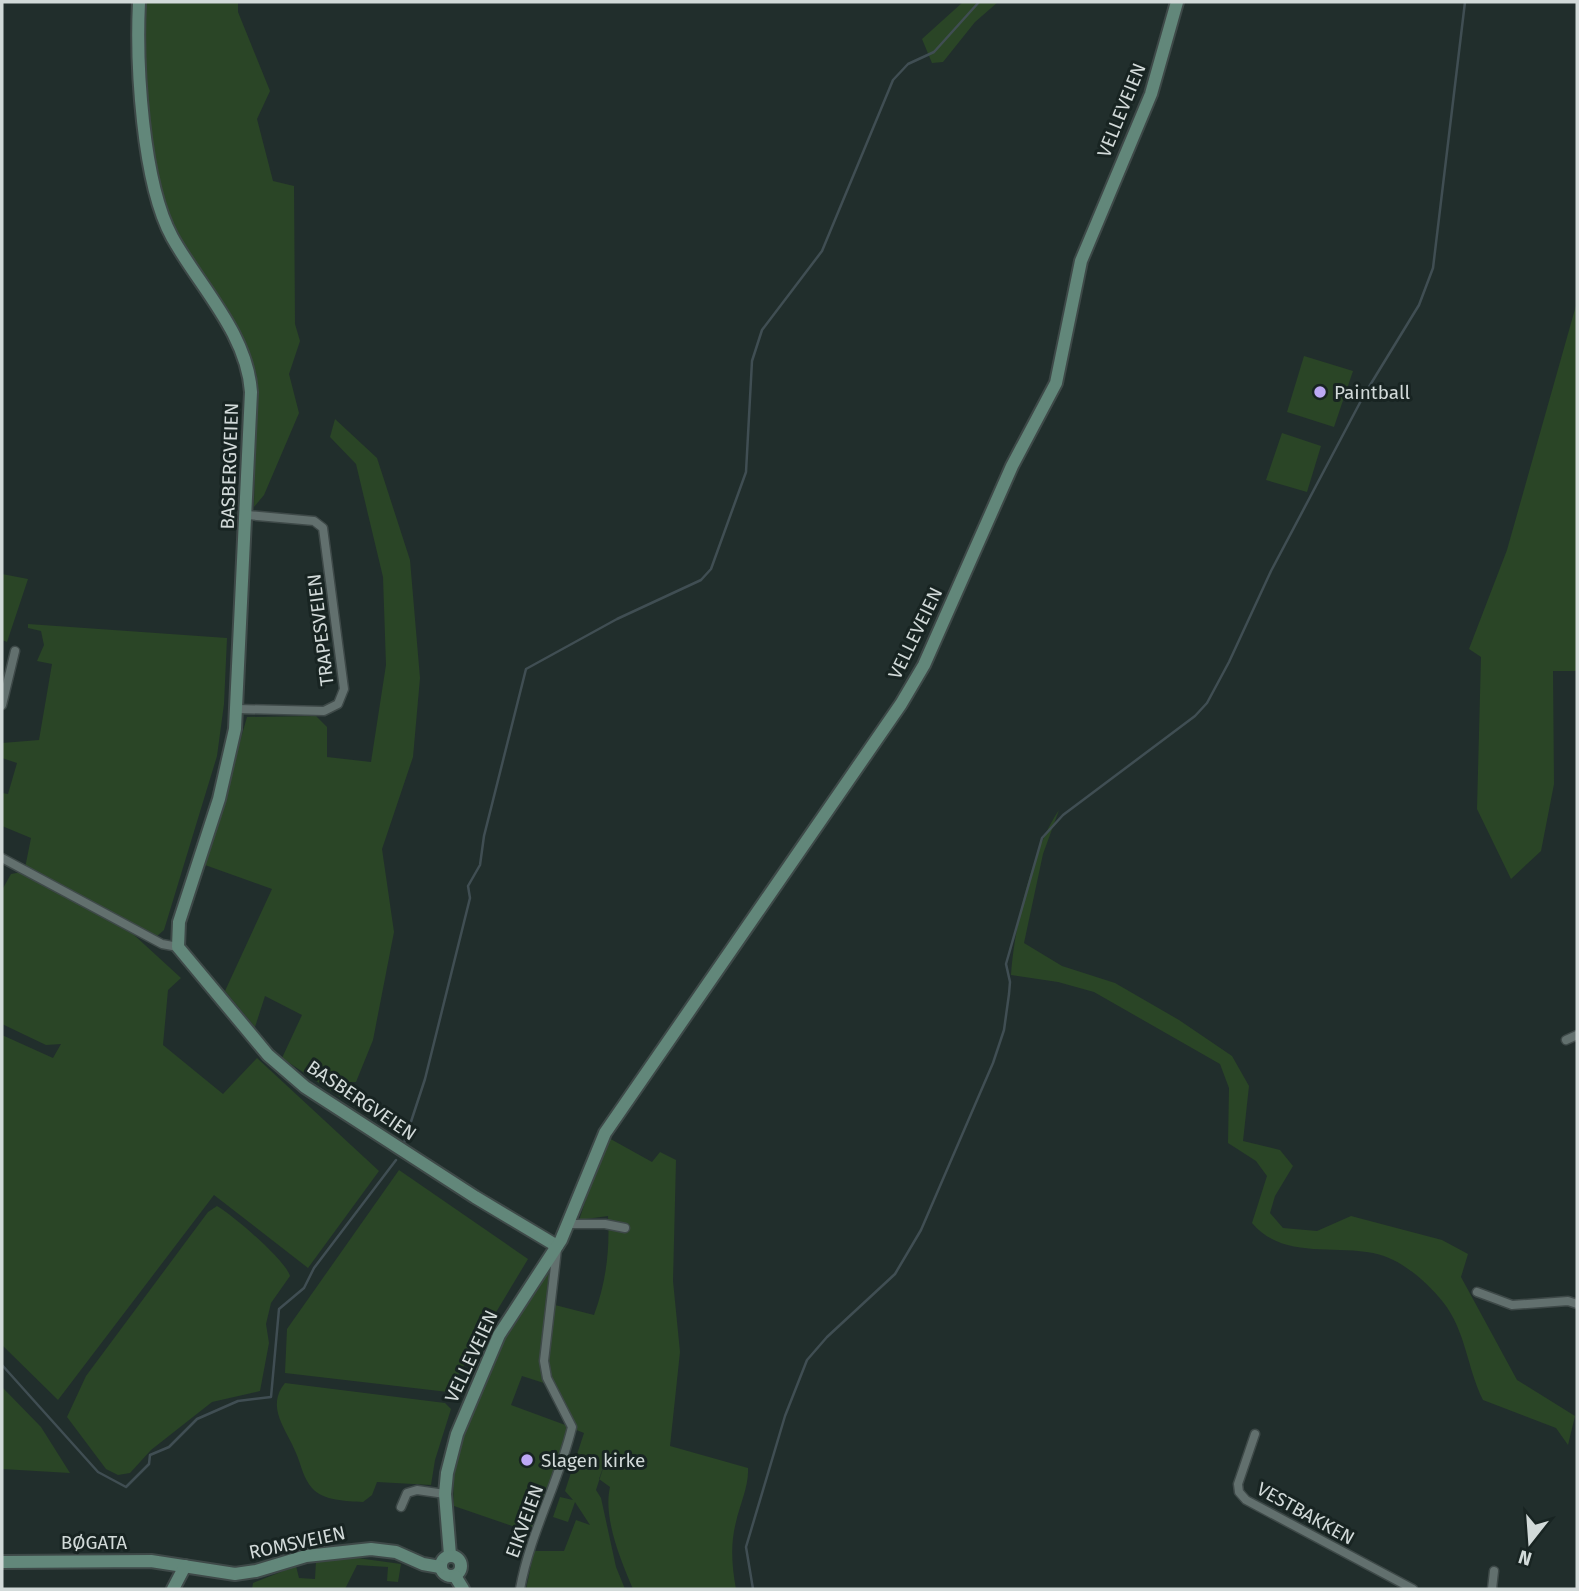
<svg xmlns="http://www.w3.org/2000/svg" width="1579" height="1591" font-family="'Fira Sans',sans-serif">
<style>
.green{fill:#2a4526;fill-rule:evenodd}
.lines{fill:none;stroke-linecap:round;stroke-linejoin:round}
.stream{stroke:#404e53;stroke-width:2.5}
.minor-casing{stroke:#3e4948;stroke-width:11}
.secondary-casing{stroke:#3e4948;stroke-width:16}
.minor{stroke:#62706e;stroke-width:8}
.secondary{stroke:#62877a;stroke-width:12}
.poi-dot{fill:#bda9f5;stroke:#182422;stroke-width:2.5}
.labels{text-anchor:middle;stroke-width:6;stroke-linejoin:round;paint-order:stroke}
.street-label{font-size:19px;fill:#d2dad9;stroke:#182422}
.poi-label{font-size:19px;fill:#d2dad9;stroke:#182422;text-anchor:start}
</style>
<rect width="100%" height="100%" fill="#212e2c"/>
<g class="green">
<polygon points="143,2 238,2 238,12 270,91 257,119 273,181 294,186 295,324 300,341 289,374 299,413 264,495 254,507 257,376 239,336 180,243 162,199 144,88"/>
<polygon points="963,2 998,2 975,22 943,62 932,63 922,39"/>
<polygon points="1577,302 1577,671 1553,671 1554,784 1541,851 1511,879 1477,809 1481,657 1469,649 1507,550"/>
<polygon points="1304,356 1353,371 1334,427 1287,412"/>
<polygon points="335,419 377,458 410,560 420,678 413,757 382,849 394,932 373,1040 356,1082 342,1082 340,1097 282,1058 302,1015 265,996 255,1027 225,991 272,889 205,865 247,717 316,716 327,727 327,757 371,762 386,665 383,577 356,464 330,437"/>
<polygon points="1282,433 1321,446 1307,492 1266,480"/>
<polygon points="2,574 28,579 7,642 2,640"/>
<polygon points="28,624 227,638 224,704 217,756 164,930 156,937 25,868 31,838 2,826 2,793 8,794 17,763 2,758 2,743 39,740 52,664 37,661 44,645 41,631 28,628"/>
<path d="M1059,810L1043,854L1024,943L1062,966L1115,983L1179,1020L1232,1056L1249,1086L1243,1141L1280,1150L1293,1166L1275,1196L1270,1213L1283,1228L1317,1231L1351,1216L1442,1240L1468,1254L1461,1277L1517,1380L1575,1416L1568,1445L1556,1428L1483,1400C1467,1368 1466,1331 1443,1302C1426,1281 1400,1258 1373,1253C1332,1245 1282,1259 1252,1223L1267,1176L1256,1161L1228,1143L1229,1088L1220,1064L1094,992L1058,982L1011,975C1014,928 1032,849 1059,810Z"/>
<polygon points="22,872 133,934 181,978 168,990 163,1045 223,1094 257,1058 379,1171 308,1268 214,1195 58,1400 2,1345 2,1035 53,1058 61,1044 46,1045 2,1024 2,890 11,874"/>
<path d="M607,1137L652,1162L660,1152L676,1160L673,1281L680,1352L670,1446L748,1468C749,1486 740,1504 736,1522C730,1545 732,1567 736,1589H633C620,1559 603,1517 610,1487L599,1479L609,1450L596,1490L601,1498L616,1567L625,1589H526L534,1551H564L576,1520L590,1525L575,1502L568,1522L553,1517L560,1497L573,1500L565,1491L584,1433L574,1429L565,1441L534,1527L518,1528L454,1506C447,1431 503,1334 546,1274L553,1275L555,1305L594,1315C606,1282 610,1251 608,1216L579,1220ZM522,1376L547,1384L568,1426L511,1405Z"/>
<polygon points="399,1170 528,1259 448,1392 285,1373 287,1329"/>
<path d="M217,1206C233,1215 286,1261 290,1276L271,1303L266,1324L269,1343L260,1391L212,1402L151,1450L130,1473L118,1475L106,1469L67,1417L86,1376L208,1212Z"/>
<path d="M285,1383L445,1403L451,1409L435,1460L431,1485L377,1482L372,1495L363,1502C347,1501 323,1501 312,1488C303,1478 301,1464 296,1453C287,1430 265,1407 285,1383Z"/>
<polygon points="2,1387 41,1427 70,1473 2,1469"/>
<polygon points="350,1557 401,1564 398,1582 387,1581 388,1567 357,1565 345,1589 252,1589 253,1583 296,1566 299,1578 315,1579 316,1561"/>
</g>
<g class="lines">
<g class="stream">
<polyline points="404,1143 425,1079 470,898 468,886 480,865 484,836 526,669 617,619 701,580 711,569 746,472 752,361 762,330 822,251 893,80 908,64 934,52 979,2"/>
<polyline points="2,1365 98,1472 126,1487 149,1464 150,1455 169,1447 197,1419 238,1401 271,1397 279,1309 304,1288 314,1268 396,1160"/>
<polyline points="753,1589 746,1547 785,1416 807,1360 827,1337 895,1274 921,1230 993,1063 1004,1030 1009,994 1010,982 1006,964 1042,838 1063,815 1195,716 1207,703 1229,662 1271,571 1364,395 1419,305 1433,268 1465,2"/>
</g>
<g class="minor-casing">
<g id="minor">
<polyline points="2,705 15,651"/>
<polyline points="238,709 324,711 338,704 344,689 323,528 314,521 247,515"/>
<polyline points="2,858 162,944 178,947"/>
<polyline points="1566,1040 1577,1035"/>
<polyline points="568,1224 605,1224 625,1228"/>
<polyline points="1477,1292 1512,1305 1568,1301 1577,1304"/>
<polyline points="1255,1434 1238,1484 1239,1492 1246,1500 1413,1589"/>
<polyline points="401,1507 407,1493 417,1490 445,1494"/>
<path d="M520,1589C530,1533 559,1482 572,1427L547,1378L544,1361L557,1249"/>
<polyline points="1492,1589 1494,1571"/>
</g>
</g>
<g class="secondary-casing">
<g id="secondary">
<path d="M139,2C136,64 142,182 172,237C199,286 247,333 251,392L235,729L219,799L179,922L178,947L268,1055L305,1087L475,1197L557,1246"/>
<polyline points="450,1555 445,1494 447,1473 457,1434 499,1335 561,1240 605,1133 901,704 924,665 1012,466 1056,383 1081,261 1151,94 1177,2"/>
<circle cx="451" cy="1566" r="10"/>
<polyline points="2,1562 151,1561 235,1574 256,1571 306,1556 371,1549 396,1552 423,1564 440,1567"/>
<polyline points="455,1576 463,1589"/>
<polyline points="173,1589 185,1566"/>
</g>
</g>
<use href="#minor" class="minor"/>
<use href="#secondary" class="secondary"/>
</g>
<g class="poi-dot">
<circle cx="1320" cy="392" r="7"/>
<circle cx="527" cy="1460" r="7"/>
</g>
<g class="labels">
<g class="street-label">
<text transform="translate(1121 110) rotate(-68)" y="7">VELLEVEIEN</text>
<text transform="translate(229 466) rotate(-88)" y="7">BASBERGVEIEN</text>
<text transform="translate(320 630) rotate(-97)" y="7">TRAPESVEIEN</text>
<text transform="translate(915 633) rotate(-64)" y="7">VELLEVEIEN</text>
<text transform="translate(362 1100) rotate(34)" y="7">BASBERGVEIEN</text>
<text transform="translate(471 1356) rotate(-65)" y="7">VELLEVEIEN</text>
<text transform="translate(1306 1513) rotate(29)" y="7">VESTBAKKEN</text>
<text transform="translate(524 1521) rotate(-70)" y="7">EIKVEIEN</text>
<text x="94" y="1549">BØGATA</text>
<text transform="translate(297 1542) rotate(-12)" y="7">ROMSVEIEN</text>
</g>
<g class="poi-label">
<text x="1334" y="399">Paintball</text>
<text x="541" y="1467">Slagen kirke</text>
</g>
</g>
<rect width="1579" height="1591" fill="none" stroke="#d2dad9" stroke-width="7"/>
<g transform="translate(1530 1542) rotate(197)" stroke="#182422" stroke-width="5" paint-order="stroke">
<path d="M0-5L12 26L0 18L-12 26Z" fill="#d2dad9"/>
<text y="-10" font-size="19" font-weight="bold" text-anchor="middle" fill="#d2dad9">N</text>
</g>
</svg>
